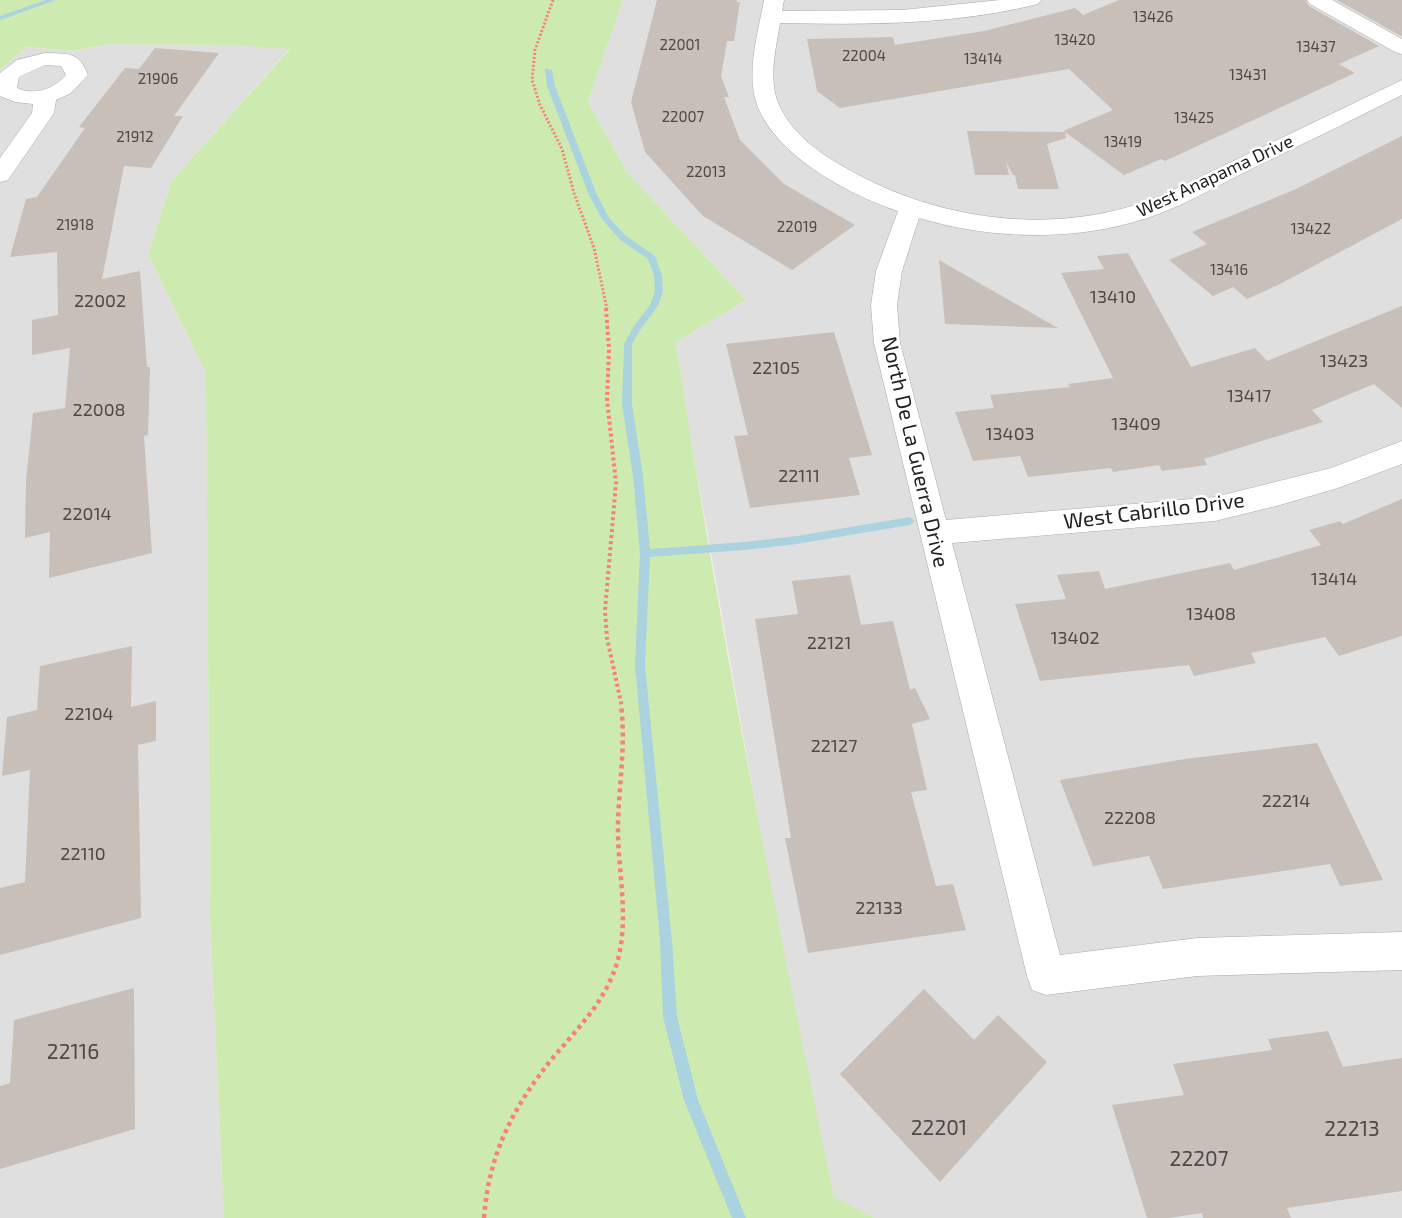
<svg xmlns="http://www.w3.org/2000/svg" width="1402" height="1218" font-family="'Exo 2',sans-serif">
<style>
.residential{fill:#e0dfdf}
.grass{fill:#cdebb0}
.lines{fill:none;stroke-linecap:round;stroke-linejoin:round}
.stream{fill:#aad3df;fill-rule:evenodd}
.building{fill:#c7bfb8}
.minor-casing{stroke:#a9a9a9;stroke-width:1}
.path-far2{stroke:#fa8072;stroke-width:3;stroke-dasharray:2 2;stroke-linecap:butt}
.path-far1{stroke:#fa8072;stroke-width:4;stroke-dasharray:3 3;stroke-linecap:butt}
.path{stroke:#fa8072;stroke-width:4.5;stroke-dasharray:4 4;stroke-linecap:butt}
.minor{fill:#fff;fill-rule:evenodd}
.labels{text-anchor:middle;stroke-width:5;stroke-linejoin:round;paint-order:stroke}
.far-number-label{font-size:15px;fill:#4b4948}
.far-street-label{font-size:18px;fill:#222;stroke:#fff}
.number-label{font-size:18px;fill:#4b4948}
.street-label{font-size:21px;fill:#222;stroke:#fff}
.near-number-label{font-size:21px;fill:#4b4948}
</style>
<rect width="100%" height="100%" fill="#f2efe9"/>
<g class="residential">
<polygon points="623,0 1402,0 1402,1218 874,1218 834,1198 774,910 689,428 676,342 746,300 627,172 588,102"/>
<polygon points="108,44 235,45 290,48 172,180 148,254 206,373 210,918 224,1218 0,1218 0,69 27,47 72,51"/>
</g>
<path class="grass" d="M0,0H623L588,102L627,172L746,300L676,342C719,629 775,913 834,1197L874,1218H224L210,918L206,373L148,254L172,180L290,49L235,45L108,44L72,51L27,47L0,69Z"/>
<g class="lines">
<g class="stream">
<polygon points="46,0 56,0 0,20 0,16"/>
<polygon points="545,68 552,70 555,86 597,195 609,218 626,236 655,256 662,276 663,291 658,306 640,330 632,344 632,404 643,476 650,549 744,542 797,536 910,517 915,521 910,525 797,544 744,550 650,557 645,665 672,941 677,1017 698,1100 746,1218 732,1218 684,1100 663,1017 660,941 635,665 640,553 633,476 622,404 624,344 634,326 650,305 655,291 654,276 648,259 620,240 602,219 589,195 547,86"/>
</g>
</g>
<g class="building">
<polygon points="657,0 737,0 736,2 740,2 734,41 727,41 721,76 729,97 724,97 740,140 784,184 855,225 792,270 703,216 645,152 631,102"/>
<polygon points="1119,0 1305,0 1309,6 1379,46 1339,64 1355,73 1165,161 1161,159 1124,175 1065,132 1066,138 1047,144 1059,189 1018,189 1015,175 1013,175 1006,162 1009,175 975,175 967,131 1065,132 1063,131 1113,110 1069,69 840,108 817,91 807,39 893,37 895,45 984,31 1075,8 1083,15"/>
<polygon points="1337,0 1402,0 1402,35 1401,36"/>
<polygon points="155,48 219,53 174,116 183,116 151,168 124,166 102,279 140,271 147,367 150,367 148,435 144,436 152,553 49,578 50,532 25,538 26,481 33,413 65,408 70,348 32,355 32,320 58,315 57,252 10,257 26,199 37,197 85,128 79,127 125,68 139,69"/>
<polygon points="1402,136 1402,219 1278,285 1247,299 1233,287 1213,296 1169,260 1207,244 1192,232 1296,189"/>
<polygon points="1128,253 1191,367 1255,348 1267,361 1402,306 1402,408 1374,384 1312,410 1323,422 1204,459 1207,465 1162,471 1159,465 1113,472 1111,468 1028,477 1020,456 973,461 955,412 994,408 990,395 1070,387 1068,384 1113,378 1061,273 1104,269 1097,256"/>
<polygon points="939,260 1058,328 945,324"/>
<polygon points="834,332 872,455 849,458 860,495 750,508 734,436 748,435 726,344"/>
<polygon points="1402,499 1402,636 1339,656 1325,637 1251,653 1256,663 1194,676 1189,665 1040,681 1015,604 1066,599 1057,575 1099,571 1105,589 1230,563 1234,570 1321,545 1309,530 1340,521 1343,524"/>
<polygon points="850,575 861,625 893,621 910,690 915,688 930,719 912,724 927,790 911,792 936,886 953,884 966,930 808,953 785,838 791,838 755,619 798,614 792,581"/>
<polygon points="132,646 131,707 156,701 156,741 138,745 141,918 0,955 0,888 25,882 30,770 2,776 7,717 37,710 40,666"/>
<polygon points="1317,743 1383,880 1340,886 1330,864 1163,889 1149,856 1093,866 1060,780 1185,759"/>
<polygon points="134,988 135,1129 0,1169 0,1086 10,1083 14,1020"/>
<polygon points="924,989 974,1040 998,1015 1047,1062 940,1182 840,1074"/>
<polygon points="1328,1031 1343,1067 1402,1058 1402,1191 1287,1208 1291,1218 1203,1218 1202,1213 1169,1218 1147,1218 1112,1105 1184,1095 1173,1064 1272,1050 1268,1039"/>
</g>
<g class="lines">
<g class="minor-casing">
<g id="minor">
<path d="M764,0H784L782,11L902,10L1000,0H1041L1038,4C954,25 866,25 780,23C776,48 769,76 777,100C788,130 817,152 844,167C939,223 1066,239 1169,192L1402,80V95C1352,120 1301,145 1251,169C1221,184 1192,201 1161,213C1087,242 995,241 919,218L902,271L897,305L900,343L946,520L1215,497L1331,468L1402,441V464L1338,488L1280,505L1215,521L952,543L1060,955L1197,938L1402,932V970L1197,976L1046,995L1032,990L1027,976L874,343L871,305L876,271L898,211C846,194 759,148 753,87C750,58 759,28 764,0Z"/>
<polygon points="1307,0 1332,0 1402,39 1402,54 1395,52 1310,4"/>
<path d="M45,53C68,54 79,51 88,75L71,93L56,100L54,113L8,180L0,182V158L32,113L33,104L15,102L0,96V73L17,60ZM45,65L61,66L66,75C54,89 34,96 17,88L19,77Z"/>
</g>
</g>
<polyline class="path-far2" points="553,0 535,50 532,80 540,105 562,149 574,193 594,248 607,309"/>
<polyline class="path-far1" points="606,308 609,350 607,399 616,483 605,611 607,638 622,707"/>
<path class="path" d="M484,1218C489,1152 514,1105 556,1054C576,1031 597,1009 610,981C634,931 617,876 618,824C619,784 626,745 621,705"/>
<use href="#minor" class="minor"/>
</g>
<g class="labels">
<g class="far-number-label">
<text x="1153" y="22">13426</text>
<text x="1075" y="45">13420</text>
<text x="680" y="50">22001</text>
<text x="1316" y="52">13437</text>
<text x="864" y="61">22004</text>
<text x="983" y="64">13414</text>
<text x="1248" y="80">13431</text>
<text x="158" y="84">21906</text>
<text x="683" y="122">22007</text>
<text x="1194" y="123">13425</text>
<text x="135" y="142">21912</text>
<text x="1123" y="147">13419</text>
<text x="706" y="177">22013</text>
<text x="75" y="230">21918</text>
<text x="797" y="232">22019</text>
<text x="1311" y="234">13422</text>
<text x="1229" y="275">13416</text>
</g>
<g class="far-street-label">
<text transform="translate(1215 176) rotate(-25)" y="6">West Anapama Drive</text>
</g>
<g class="number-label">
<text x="1113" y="303">13410</text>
<text x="100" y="307">22002</text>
<text x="1344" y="367">13423</text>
<text x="776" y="374">22105</text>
<text x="1249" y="402">13417</text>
<text x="99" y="416">22008</text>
<text x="1136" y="430">13409</text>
<text x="1010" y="440">13403</text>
<text x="799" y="482">22111</text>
<text x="87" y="520">22014</text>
<text x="1334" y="585">13414</text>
<text x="1211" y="620">13408</text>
<text x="1075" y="644">13402</text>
<text x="829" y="649">22121</text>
<text x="89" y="720">22104</text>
<text x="834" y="752">22127</text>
<text x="1286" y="807">22214</text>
<text x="1130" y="824">22208</text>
<text x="83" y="860">22110</text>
<text x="879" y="914">22133</text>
</g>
<g class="street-label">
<text transform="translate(915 452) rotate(77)" y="7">North De La Guerra Drive</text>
<text transform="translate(1154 511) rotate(-7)" y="7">West Cabrillo Drive</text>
</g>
<g class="near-number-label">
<text x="73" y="1059">22116</text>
<text x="939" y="1135">22201</text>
<text x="1352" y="1136">22213</text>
<text x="1199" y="1166">22207</text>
</g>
</g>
</svg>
